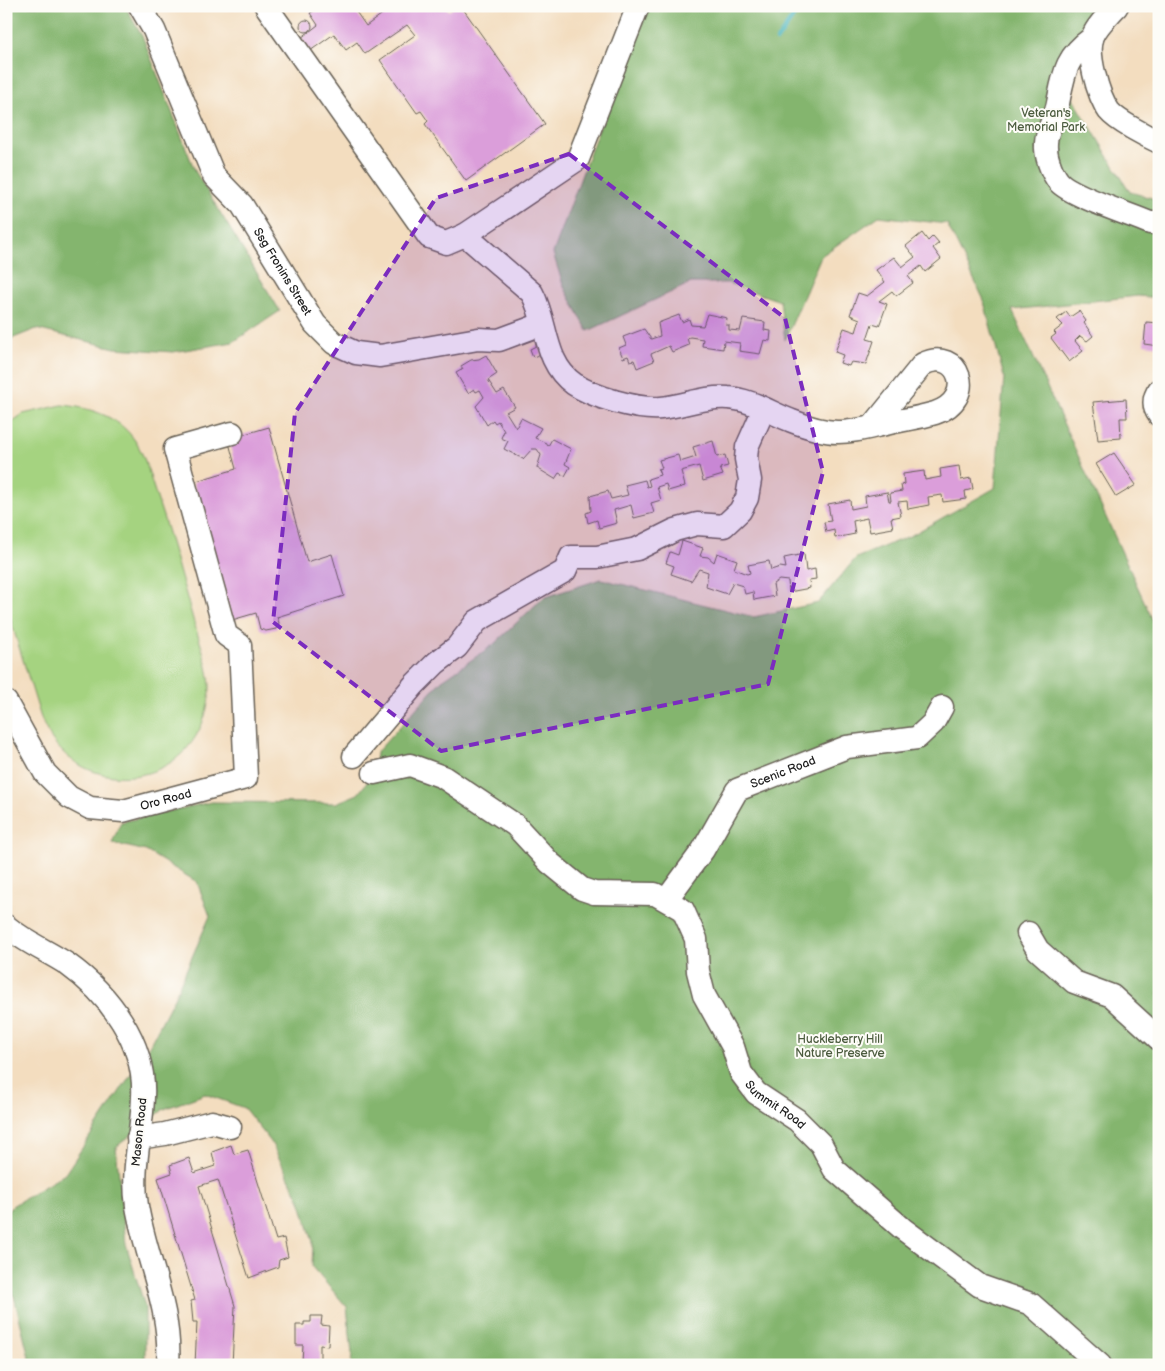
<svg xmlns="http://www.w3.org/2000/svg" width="1165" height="1371" font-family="'Balsamiq Sans',sans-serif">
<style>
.green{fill:#a5d380;stroke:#60784e}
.forest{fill:#84b56e;stroke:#506845}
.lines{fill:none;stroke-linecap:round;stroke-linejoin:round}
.stream{stroke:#44b3bc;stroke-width:4.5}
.building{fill:#db9eda}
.minor-casing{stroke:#676055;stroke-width:25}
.minor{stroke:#fff;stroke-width:22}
.marked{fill:#7b2cbf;fill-opacity:0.2;stroke:#7b2cbf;stroke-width:4;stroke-dasharray:10 6;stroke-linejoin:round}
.labels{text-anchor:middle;stroke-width:4;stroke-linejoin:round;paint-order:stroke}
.park-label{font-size:12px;fill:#4c5c3f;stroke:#fdfcf7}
.street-label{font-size:12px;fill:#1c1c1c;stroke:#fdfcf7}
</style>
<rect width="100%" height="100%" fill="#fdfcf7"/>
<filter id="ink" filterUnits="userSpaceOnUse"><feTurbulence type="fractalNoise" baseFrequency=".02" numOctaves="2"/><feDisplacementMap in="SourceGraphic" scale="10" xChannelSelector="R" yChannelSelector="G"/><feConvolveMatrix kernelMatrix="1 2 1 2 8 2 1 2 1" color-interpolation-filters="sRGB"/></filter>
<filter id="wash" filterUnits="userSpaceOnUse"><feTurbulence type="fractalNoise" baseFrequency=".0096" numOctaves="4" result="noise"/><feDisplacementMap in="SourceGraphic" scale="20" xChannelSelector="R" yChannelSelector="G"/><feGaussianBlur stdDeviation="1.12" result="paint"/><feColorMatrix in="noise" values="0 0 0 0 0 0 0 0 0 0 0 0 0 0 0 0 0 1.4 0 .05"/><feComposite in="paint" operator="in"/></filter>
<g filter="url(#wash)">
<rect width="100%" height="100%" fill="#f3ddbf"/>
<path class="green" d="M62,405C87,407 114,415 130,434C143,449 148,470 154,489C168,529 179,571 191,612C197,635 208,661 210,685C210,692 209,701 207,708C188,794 72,801 41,718L6,605V426L23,414Z"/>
<g class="forest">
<polygon points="6,6 125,6 143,38 195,171 280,311 233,342 173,352 115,348 36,329 6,341"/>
<polygon points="648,6 1098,6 1090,19 1068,90 1130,192 1159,200 1159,298 1138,296 1012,310 1159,634 1159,1365 351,1365 352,1353 347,1307 312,1267 313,1242 300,1200 271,1142 244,1108 205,1094 164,1109 116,1147 126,1244 145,1307 145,1365 31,1365 6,1264 6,1213 12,1206 65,1174 147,1050 174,998 210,916 197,882 146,851 112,843 121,822 211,802 336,803 358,794 374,773 376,753 441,681 493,645 543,598 601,579 754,617 818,603 856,558 912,535 995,488 1004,377 983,298 947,224 879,216 821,256 785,340 780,301 728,283 691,283 588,331 563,285 553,253 598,131 623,79"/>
</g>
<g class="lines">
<polyline class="stream" points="777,40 801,6"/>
</g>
<g id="blocks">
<g class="building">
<polygon points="315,6 352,6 366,26 393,6 445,6 449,11 455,6 461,6 545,124 466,181 425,124 428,121 421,111 417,113 380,60 415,35 407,25 365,54 357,42 346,50 334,34 310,51 301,38 318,25 310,13 317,9"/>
<circle cx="306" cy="26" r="6"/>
<polygon points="922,233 928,241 933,236 939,243 933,248 941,259 925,272 921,266 908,276 913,283 896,296 892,291 879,301 887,304 879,326 872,324 867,339 874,341 866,364 851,362 849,366 840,363 843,355 835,352 844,328 856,332 860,319 850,315 858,293 867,296 885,282 876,270 894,257 902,267 915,257 906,246"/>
<polygon points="1079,311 1086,321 1084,323 1093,336 1087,341 1080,336 1075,341 1083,351 1069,362 1051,338 1056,334 1054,332 1063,325 1057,319 1066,312 1070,317"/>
<polygon points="707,314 727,318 726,325 729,325 729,330 740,331 743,319 765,322 764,330 771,331 770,341 764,340 760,354 739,351 740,343 724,341 723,349 702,346 703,339 690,337 687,338 689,345 672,352 669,346 651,354 654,361 637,368 634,360 630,361 628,356 623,358 619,348 626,345 623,337 644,329 651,339 660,336 658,323 679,315 682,322 689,319 691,325 703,326"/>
<polygon points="1146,322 1159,323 1159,346 1144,344"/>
<polygon points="538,345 541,354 533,357 530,349"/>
<polygon points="486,355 497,374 488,380 497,394 504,390 515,407 506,412 516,428 521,418 541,428 535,438 546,443 548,446 552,439 571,449 565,464 570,467 565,476 559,473 555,479 537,468 541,455 537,449 532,449 523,459 504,449 508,441 501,438 504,431 498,421 495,423 493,420 487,425 476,406 484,397 480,390 476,392 474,389 468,393 456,373 463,369 461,366 471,360 479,359"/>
<polygon points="1126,399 1127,418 1120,418 1121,438 1098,440 1093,402"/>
<polygon points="269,427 307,562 332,554 344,596 277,617 279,623 276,629 266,631 260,629 256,613 232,620 193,482 236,469 228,439"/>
<polygon points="713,441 717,457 725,455 728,466 720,468 723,475 703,481 699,466 681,471 685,486 668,491 666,484 657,487 661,500 651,503 654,513 634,518 631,505 614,510 617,523 599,528 597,520 588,523 586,513 591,511 590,496 608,491 611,499 628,495 625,485 645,480 647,487 650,486 648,479 660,475 658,469 662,468 659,460 678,455 680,462 696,457 693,447"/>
<polygon points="1114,453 1136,485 1116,497 1096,464"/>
<polygon points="959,466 961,480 971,478 973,489 965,491 966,499 943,502 942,495 928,497 929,505 908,509 907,501 898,502 901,516 891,518 893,528 870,532 867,518 853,521 855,534 835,538 834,530 826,532 824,522 831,521 828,504 850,500 851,509 866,506 865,496 887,492 889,501 891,501 890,493 902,491 901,485 904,484 903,474 924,471 925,480 941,477 940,469"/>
<polygon points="682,541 703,548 700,556 708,557 714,562 717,553 737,560 734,569 747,574 750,573 748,565 769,561 771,570 780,567 786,568 784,558 804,554 806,571 815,569 816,579 809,580 810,588 789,592 788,581 779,580 773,584 775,596 754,600 753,592 745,594 743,586 733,583 727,594 706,587 708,572 699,569 691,581 671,574 674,566 666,563 670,552 678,555"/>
<polygon points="231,1145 234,1154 248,1150 276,1240 284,1238 288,1257 279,1260 278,1267 249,1278 218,1180 199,1186 235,1306 232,1365 195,1365 197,1322 193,1322 191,1301 195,1300 158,1178 172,1173 170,1165 189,1158 194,1173 215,1166 212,1152"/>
<polygon points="311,1316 322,1316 321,1325 329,1326 328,1346 320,1345 320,1362 330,1365 295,1365 295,1362 302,1361 303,1345 296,1345 296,1325 304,1325 304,1322 311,1322"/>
</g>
</g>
</g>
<g filter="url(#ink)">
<use href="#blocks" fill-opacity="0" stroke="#676055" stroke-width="1"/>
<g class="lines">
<g class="minor-casing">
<g id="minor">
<path id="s1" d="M140,6L154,30L214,176L242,205L315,324L334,343L356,353L380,356L478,339L499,340L542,324"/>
<path d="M266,6L429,237L446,243L465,235L532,293C548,322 543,362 574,384C593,397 638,410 661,408C683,406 705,396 728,398C750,399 771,413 792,421C838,439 848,432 894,422C908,419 922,417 935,413C978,399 959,346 923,364L872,427"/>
<path d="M1117,6C1109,15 1097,25 1093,36C1086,53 1098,96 1109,111C1117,121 1146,136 1159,142"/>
<path d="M1092,38C1066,56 1064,73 1058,103C1056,116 1046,131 1046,143C1045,155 1051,172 1059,182C1072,196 1129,214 1150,223H1159"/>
<polyline points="465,235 578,159 638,6"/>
<path d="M1159,390C1153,398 1153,407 1159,415"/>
<path id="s2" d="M6,702L45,773L69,797L90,808L123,811L246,778L240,645L226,635L175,449L232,433"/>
<polyline points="354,756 414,685 436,663 457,647 477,621 565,571 571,557 597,557 637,549 675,530 697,524 724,526 740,511 747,498 750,480 746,459 747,447 764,409"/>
<path id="s3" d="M374,773L410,765L443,777L515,825L550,863L582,889L594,893L655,894L683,910L696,939L698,971L704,995L733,1047L741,1073L756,1093L797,1120L821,1144L834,1169L903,1229L980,1286L1031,1304L1100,1365"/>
<path id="s4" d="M667,899L703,850L737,790L847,747L917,738L933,723L942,707"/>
<path d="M6,926C25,942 47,951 67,964C109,994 146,1043 143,1097C142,1133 131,1169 137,1206C146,1260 172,1309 168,1365"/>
<polyline points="1028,933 1038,950 1074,982 1112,996 1159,1039"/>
<polyline points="138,1138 165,1134 212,1122 230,1127"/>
</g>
</g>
<use href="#minor" class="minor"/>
</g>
</g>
<path class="marked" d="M569,154L785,318L823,472L768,684L441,751L273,622L295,413L436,198Z"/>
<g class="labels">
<g class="park-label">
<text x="1046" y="117">Veteran's<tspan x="1046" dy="14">Memorial Park</tspan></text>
<text x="840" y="1043">Huckleberry Hill<tspan x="840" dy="14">Nature Preserve</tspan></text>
</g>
<g class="street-label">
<text dy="4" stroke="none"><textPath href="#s1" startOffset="304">Ssg Fronins Street</textPath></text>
<text dy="4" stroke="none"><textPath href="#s4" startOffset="179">Scenic Road</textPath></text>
<text dy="4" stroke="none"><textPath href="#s2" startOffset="216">Oro Road</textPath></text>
<text dy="4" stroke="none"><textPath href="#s3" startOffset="580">Summit Road</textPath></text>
<text transform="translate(139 1132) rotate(-84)" y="4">Mason Road</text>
</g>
</g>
<rect width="1165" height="1371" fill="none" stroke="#fdfcf7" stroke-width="25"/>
</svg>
